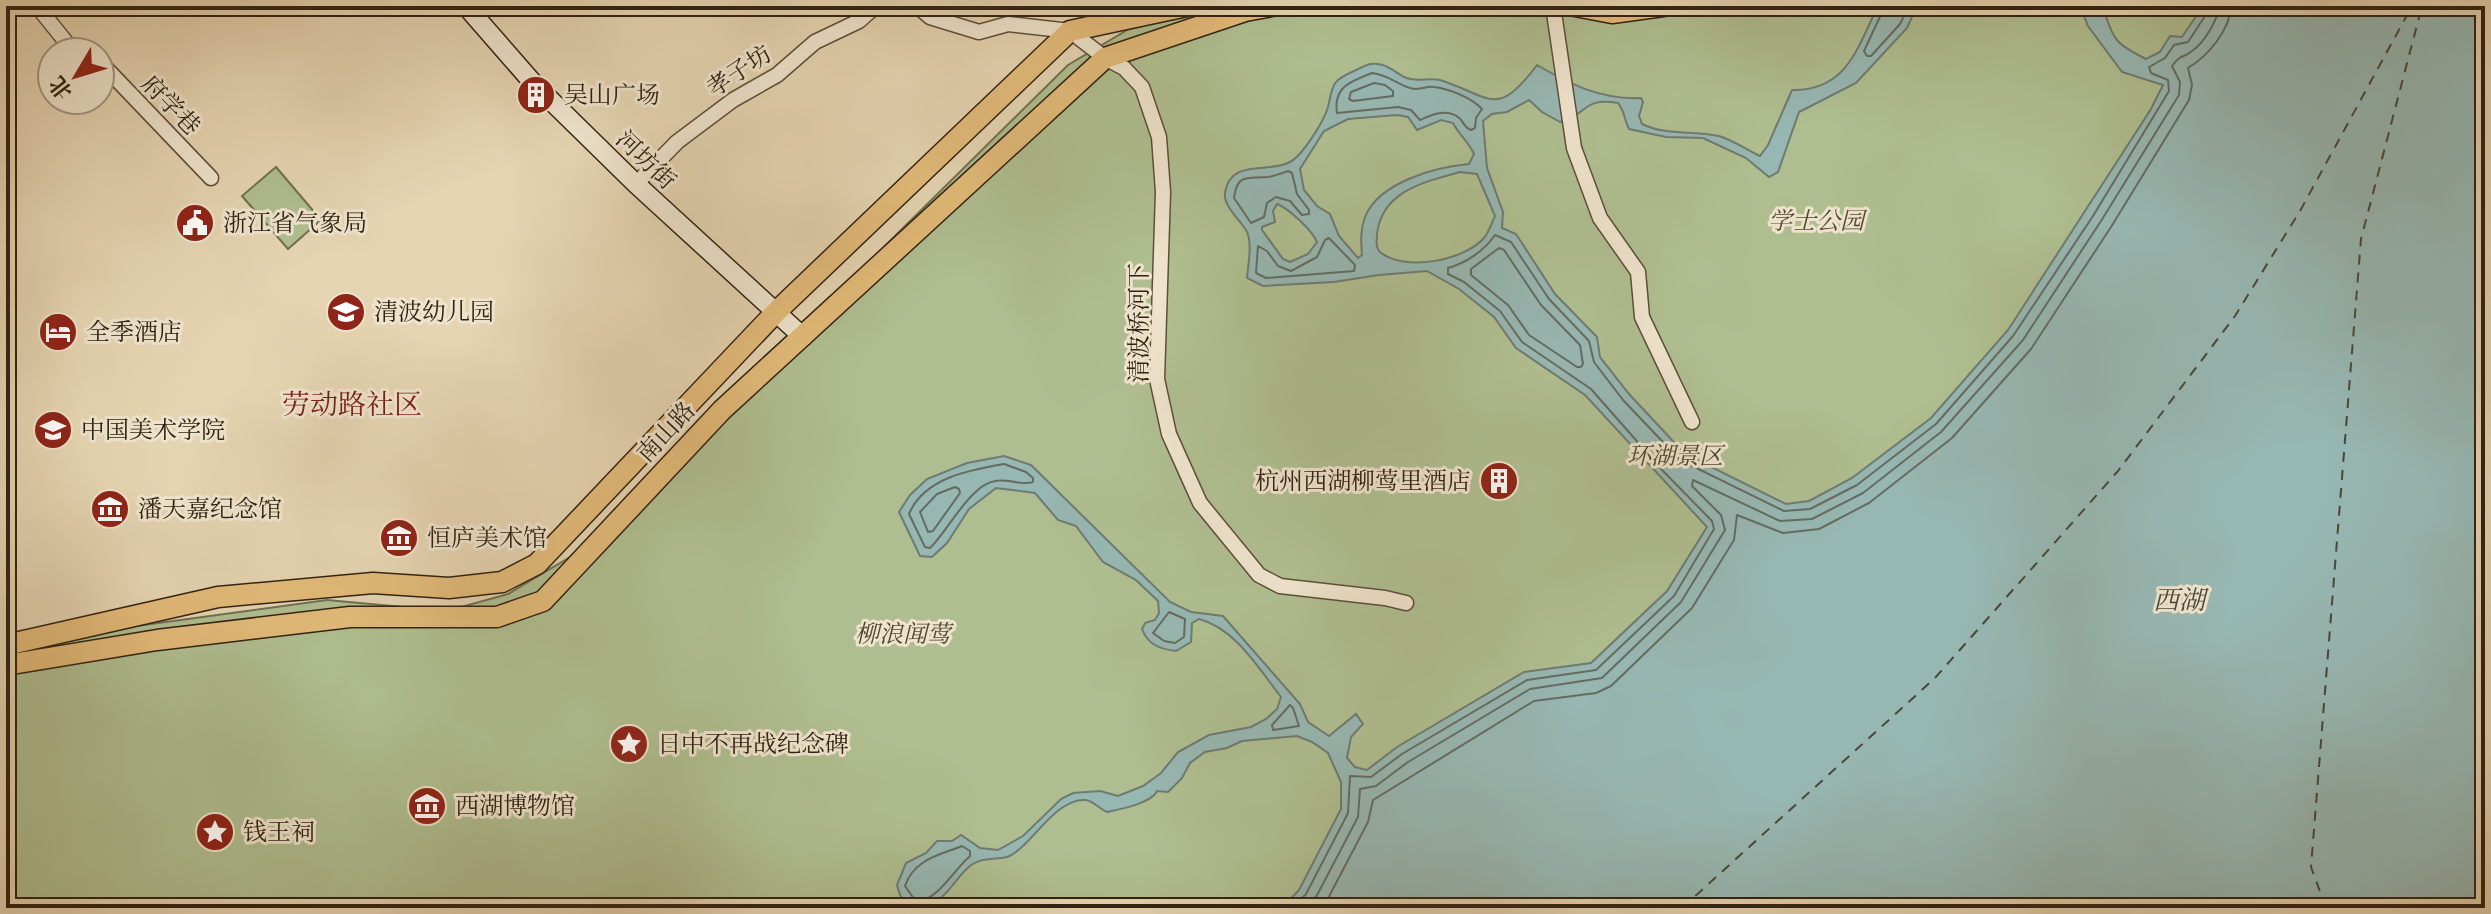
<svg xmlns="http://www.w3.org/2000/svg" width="2491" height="914" font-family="Alegreya,'Noto Serif SC',serif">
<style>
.green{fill:#afbe90;stroke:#707051;stroke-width:2}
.water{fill:#97b7b2;stroke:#6e7b72;stroke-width:2;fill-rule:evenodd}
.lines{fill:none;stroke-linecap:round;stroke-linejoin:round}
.shore{stroke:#646c62;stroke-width:2}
.ferry{stroke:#4a473a;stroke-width:2;stroke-dasharray:10 8;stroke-linecap:butt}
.street-casing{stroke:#5e4e3a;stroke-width:17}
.secondary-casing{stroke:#312212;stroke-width:21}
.primary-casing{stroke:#312212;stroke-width:23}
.street{stroke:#eee3cc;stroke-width:14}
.secondary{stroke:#eee3cc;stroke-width:18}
.primary{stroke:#e2ba78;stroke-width:20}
.labels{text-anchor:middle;stroke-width:6;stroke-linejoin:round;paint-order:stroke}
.street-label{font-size:24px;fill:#312212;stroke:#eee3cc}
.poi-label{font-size:24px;fill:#312212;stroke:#eee3cc;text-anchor:start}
.park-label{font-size:24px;font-style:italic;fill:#504932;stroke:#eee3cc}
.water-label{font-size:26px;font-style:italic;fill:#4a473a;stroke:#eee3cc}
.quarter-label{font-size:28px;fill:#7a1f14;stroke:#eee3cc}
</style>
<rect width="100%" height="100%" fill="#e5d4b1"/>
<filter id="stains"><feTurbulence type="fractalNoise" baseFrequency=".0025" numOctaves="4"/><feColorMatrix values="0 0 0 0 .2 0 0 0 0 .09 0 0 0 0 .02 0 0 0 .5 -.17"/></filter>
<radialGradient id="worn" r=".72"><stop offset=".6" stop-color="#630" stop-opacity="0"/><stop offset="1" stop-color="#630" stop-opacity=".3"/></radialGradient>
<g class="green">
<polygon points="1232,6 2485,6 2485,908 6,908 6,652 114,629 327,600 447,611 508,594 570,557 1068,65 1129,29"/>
<polygon points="276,167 321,220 288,249 242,196"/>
</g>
<path class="water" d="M1878,6H1917L1907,28L1856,83L1799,112L1778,172L1769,177L1746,158L1703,138L1666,137L1629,129C1624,120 1625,111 1618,103C1582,97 1588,115 1560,122L1542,112L1529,100L1507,112L1492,114L1483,121L1487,168L1503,212L1502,228L1516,234L1555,294L1597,337L1600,357L1629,394L1685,454L1786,504L1809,501L1852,478L1931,418L2008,330L2151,109L2163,85L2122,72L2088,26L2080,6H2102C2115,40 2112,42 2146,59L2160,52L2170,36L2182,37L2203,6H2485V880L2480,908H1282L1299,890L1341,809V782L1328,753L1312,742L1297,736L1242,741L1227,748L1205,752L1190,763L1182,778L1168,792L1157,791C1152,803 1121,809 1107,812C1100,809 1093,801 1086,800C1055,797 1030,849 1007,857C995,860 982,857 971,865C946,886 948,909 907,904L900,895L897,885L906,863L926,853L937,841H952L961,835L980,848L998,850L1023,836L1061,799L1073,793L1100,791L1118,796L1143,786L1161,773L1178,752L1209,735L1251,727L1266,719L1277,709L1281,697C1259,669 1235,628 1199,619L1192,623L1191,642L1176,651C1160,649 1148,645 1142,629L1145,623L1155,620L1159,613L1158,601L1136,580L1103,562L1076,526L1058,520L1035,493L996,488L969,509L947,543L932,557L920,556L899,512L910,495L927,479L967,463L1004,456L1031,465L1170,602L1191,612L1223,616L1300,704L1308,722L1329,736L1356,714L1363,724L1351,737L1347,758L1355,767L1367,770L1397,747L1524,672L1591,663L1667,591L1707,527L1585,395L1516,348L1494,317L1459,289L1427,271L1379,275L1334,282L1263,286L1247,278C1248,265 1253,241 1246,230C1240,220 1223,206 1225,193C1230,158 1268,174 1290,162C1303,155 1324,121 1328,107C1333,85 1331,81 1354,71C1359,69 1365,65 1371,64C1385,62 1393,71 1404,77C1416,83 1428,77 1440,80C1492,97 1497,119 1537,65C1570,84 1601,100 1641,98L1643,102L1639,116L1642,124C1666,136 1693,130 1719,136C1733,140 1747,150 1760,156L1768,145L1792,90C1847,91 1857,48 1878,6ZM1397,115L1408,117L1417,130L1441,120L1453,123C1459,135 1468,141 1474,154L1469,164C1436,167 1379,182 1365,217C1360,230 1361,242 1362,255L1358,258L1339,236L1330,214L1317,206L1304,190L1300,169L1324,131L1348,119ZM1460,172L1477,174L1495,216C1492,222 1489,232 1484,238C1464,261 1404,272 1380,252C1375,247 1377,241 1377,234C1382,191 1424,182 1460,172ZM1277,204C1288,208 1312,230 1317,242L1308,254L1290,262L1283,259L1262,230V227L1275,222L1273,211Z"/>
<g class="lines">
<g class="shore">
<polyline points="1885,6 1864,51 1867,56 1871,56 1900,24 1909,6"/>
<path d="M1372,73C1391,75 1399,87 1415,89C1421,89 1428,86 1434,87C1450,89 1472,98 1482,109L1476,118L1475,128L1471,130C1463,127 1464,121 1458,117C1446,108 1431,115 1420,120L1411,110L1398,107L1337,113C1333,87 1351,81 1372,73Z"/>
<polygon points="1374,83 1385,85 1393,91 1393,96 1353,101 1349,99 1351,92"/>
<path d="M1288,171L1292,173L1297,194L1309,210V214L1302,215L1290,201L1276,197L1267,203L1264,217L1251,223L1234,198C1237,172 1249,179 1268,177C1275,176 1282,173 1288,171Z"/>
<polygon points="1329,238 1355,265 1354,271 1266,278 1256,273 1258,246 1267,251 1278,266 1291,271 1317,257 1325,240"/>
<polygon points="1499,248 1504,250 1541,305 1580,345 1583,364 1581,367 1577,367 1529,335 1508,305 1471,275 1471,269"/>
<path d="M1004,464L1026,472L1033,478V482C1021,486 1008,478 995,481C970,485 948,531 930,548L925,547L909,514C924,478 969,470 1004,464Z"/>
<polygon points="955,487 959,489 960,493 933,531 928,532 920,512 937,494"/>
<polygon points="1169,612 1185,619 1184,637 1175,643 1164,641 1153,633"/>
<polygon points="1290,705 1293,708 1299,726 1273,730 1272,725"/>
<path d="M962,846L970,851V856C953,871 939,898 917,903L905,886C914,859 940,855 962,846Z"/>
<path d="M1293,908L1306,894L1348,813L1350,776L1371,777L1402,754L1527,680L1596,670L1674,596L1714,529L1712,521L1664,472L1591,389L1522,342L1500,311L1464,282L1448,274V268C1466,263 1484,251 1495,235L1511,242L1549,299L1589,341L1594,362L1623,400L1680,460L1784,511L1810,509L1857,485L1936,424L2013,336L2093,216L2169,91L2168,80L2151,73L2149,67L2165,58L2174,45L2188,42L2207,13L2209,6"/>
<path d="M1307,908L1315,899L1358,817L1360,789L1376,786L1408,762L1530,689L1602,678L1681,602L1725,530L1721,515L1692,486L1693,480L1780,521L1812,519L1863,493L1941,432L2023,340L2101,221L2179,95L2180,82L2172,66C2182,53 2182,59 2192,51C2204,43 2218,20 2219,6"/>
<path d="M1323,908L1368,822L1373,800L1534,701L1596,693L1611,686L1692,608L1734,540L1737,515L1783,533L1819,529L1869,503L1952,438L2031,349L2111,227L2189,100L2192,85L2188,68C2208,56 2230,30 2231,6"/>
</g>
<g class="ferry">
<polyline points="1682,908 1935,678 2118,471 2235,316 2300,211 2412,6"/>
<polyline points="2326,908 2311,867 2361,239 2422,6"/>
</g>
<g class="street-casing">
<g id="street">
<polyline points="37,6 74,52"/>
<polyline points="917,6 930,17 979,32 1008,24 1070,31 1105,58 1124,68 1142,87 1159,137 1163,192 1157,379 1169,434 1200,503 1259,575 1280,586 1385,598 1406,603"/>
<polyline points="1553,6 1574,148 1600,218 1638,272 1642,317 1692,422"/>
<polyline points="100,62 211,178"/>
<polyline points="636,184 677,142 733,100 777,75 815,42 859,21 876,6"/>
</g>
</g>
<g class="secondary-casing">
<polyline id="secondary" points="466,6 534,84 636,184 803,337"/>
</g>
<g class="primary-casing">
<g id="primary">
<polyline points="1575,6 1612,13 1663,6"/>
<polyline points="6,645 218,597 373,583 449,588 502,582 537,564 776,312 1070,31 1187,6"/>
<polyline points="6,665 157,640 350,617 497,617 543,601 722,410 1105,58 1245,11 1272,6"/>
</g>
</g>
<use href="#street" class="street"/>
<use href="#secondary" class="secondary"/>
<use href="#primary" class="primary"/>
</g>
<defs>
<g id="building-disc" transform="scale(2)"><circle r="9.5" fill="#8f2418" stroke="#eee3cc"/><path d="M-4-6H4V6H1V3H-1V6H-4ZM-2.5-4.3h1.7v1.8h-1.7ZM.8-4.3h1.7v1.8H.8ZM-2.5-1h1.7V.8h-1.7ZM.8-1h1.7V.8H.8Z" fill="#fff"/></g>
<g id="civic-disc" transform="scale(2)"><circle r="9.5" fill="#8f2418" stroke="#eee3cc"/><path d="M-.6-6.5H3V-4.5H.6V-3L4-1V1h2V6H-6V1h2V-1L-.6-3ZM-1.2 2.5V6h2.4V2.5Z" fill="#fff"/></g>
<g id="school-disc" transform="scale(2)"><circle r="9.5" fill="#8f2418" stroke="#eee3cc"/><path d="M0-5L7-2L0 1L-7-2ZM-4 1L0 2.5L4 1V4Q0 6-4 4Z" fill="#fff"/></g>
<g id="hotel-disc" transform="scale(2)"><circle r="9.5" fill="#8f2418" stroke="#eee3cc"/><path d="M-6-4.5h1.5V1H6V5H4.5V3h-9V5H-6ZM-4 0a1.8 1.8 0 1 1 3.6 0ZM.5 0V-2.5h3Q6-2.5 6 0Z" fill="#fff"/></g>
<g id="university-disc" transform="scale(2)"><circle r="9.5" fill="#8f2418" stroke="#eee3cc"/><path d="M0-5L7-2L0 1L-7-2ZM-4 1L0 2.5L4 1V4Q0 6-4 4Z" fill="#fff"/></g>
<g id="museum-disc" transform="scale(2)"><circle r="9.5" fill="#8f2418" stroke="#eee3cc"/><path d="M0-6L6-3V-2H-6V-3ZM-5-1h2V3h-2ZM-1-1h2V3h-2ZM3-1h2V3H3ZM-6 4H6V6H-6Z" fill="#fff"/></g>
<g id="sight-disc" transform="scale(2)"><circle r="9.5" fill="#8f2418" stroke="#eee3cc"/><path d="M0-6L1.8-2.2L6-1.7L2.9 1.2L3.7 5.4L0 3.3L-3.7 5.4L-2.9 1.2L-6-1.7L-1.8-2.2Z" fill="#fff"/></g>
</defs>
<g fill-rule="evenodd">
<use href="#building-disc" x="536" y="95"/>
<use href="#civic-disc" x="195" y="223"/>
<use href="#school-disc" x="346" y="312"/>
<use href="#hotel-disc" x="58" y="332"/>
<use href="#university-disc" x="53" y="430"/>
<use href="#building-disc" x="1499" y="481"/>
<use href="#museum-disc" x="110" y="509"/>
<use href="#museum-disc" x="399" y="538"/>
<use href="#sight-disc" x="629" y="744"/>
<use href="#museum-disc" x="427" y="806"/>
<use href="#sight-disc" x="215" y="832"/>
</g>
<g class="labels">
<g class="street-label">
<text transform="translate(739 71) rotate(-34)" y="8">孝子坊</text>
<text transform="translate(171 105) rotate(46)" y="8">府学巷</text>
<text transform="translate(646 160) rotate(44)" y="8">河坊街</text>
<text transform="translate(1139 323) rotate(-90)" y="8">清波桥河下</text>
<text transform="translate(666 432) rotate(-47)" y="8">南山路</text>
</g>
<g class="poi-label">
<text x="564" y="103">吴山广场</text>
<text x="223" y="231">浙江省气象局</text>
<text x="374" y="320">清波幼儿园</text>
<text x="86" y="340">全季酒店</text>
<text x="81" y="438">中国美术学院</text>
<text x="1471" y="489" text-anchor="end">杭州西湖柳莺里酒店</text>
<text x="138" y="517">潘天嘉纪念馆</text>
<text x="427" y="546">恒庐美术馆</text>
<text x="657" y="752">日中不再战纪念碑</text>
<text x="455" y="814">西湖博物馆</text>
<text x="243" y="840">钱王祠</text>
</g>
<g class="park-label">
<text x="1816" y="229">学士公园</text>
<text x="1675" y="464">环湖景区</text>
<text x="903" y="642">柳浪闻莺</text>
</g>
<g class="water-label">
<text x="2179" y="609">西湖</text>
</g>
<g class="quarter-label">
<text x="352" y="414">劳动路社区</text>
</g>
</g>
<rect width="2491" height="914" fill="none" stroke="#e5d4b1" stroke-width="32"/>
<rect x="8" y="8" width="2475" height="898" fill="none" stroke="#312212" stroke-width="4"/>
<rect x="16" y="16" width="2459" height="882" fill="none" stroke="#312212" stroke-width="2"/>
<g transform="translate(76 76) rotate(232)"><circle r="38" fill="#eee3cc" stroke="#a29682" stroke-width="2"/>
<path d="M0-6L14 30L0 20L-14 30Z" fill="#8f2418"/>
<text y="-12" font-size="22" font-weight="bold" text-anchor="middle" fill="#312212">北</text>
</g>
<rect width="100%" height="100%" filter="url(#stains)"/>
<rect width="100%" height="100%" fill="url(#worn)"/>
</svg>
